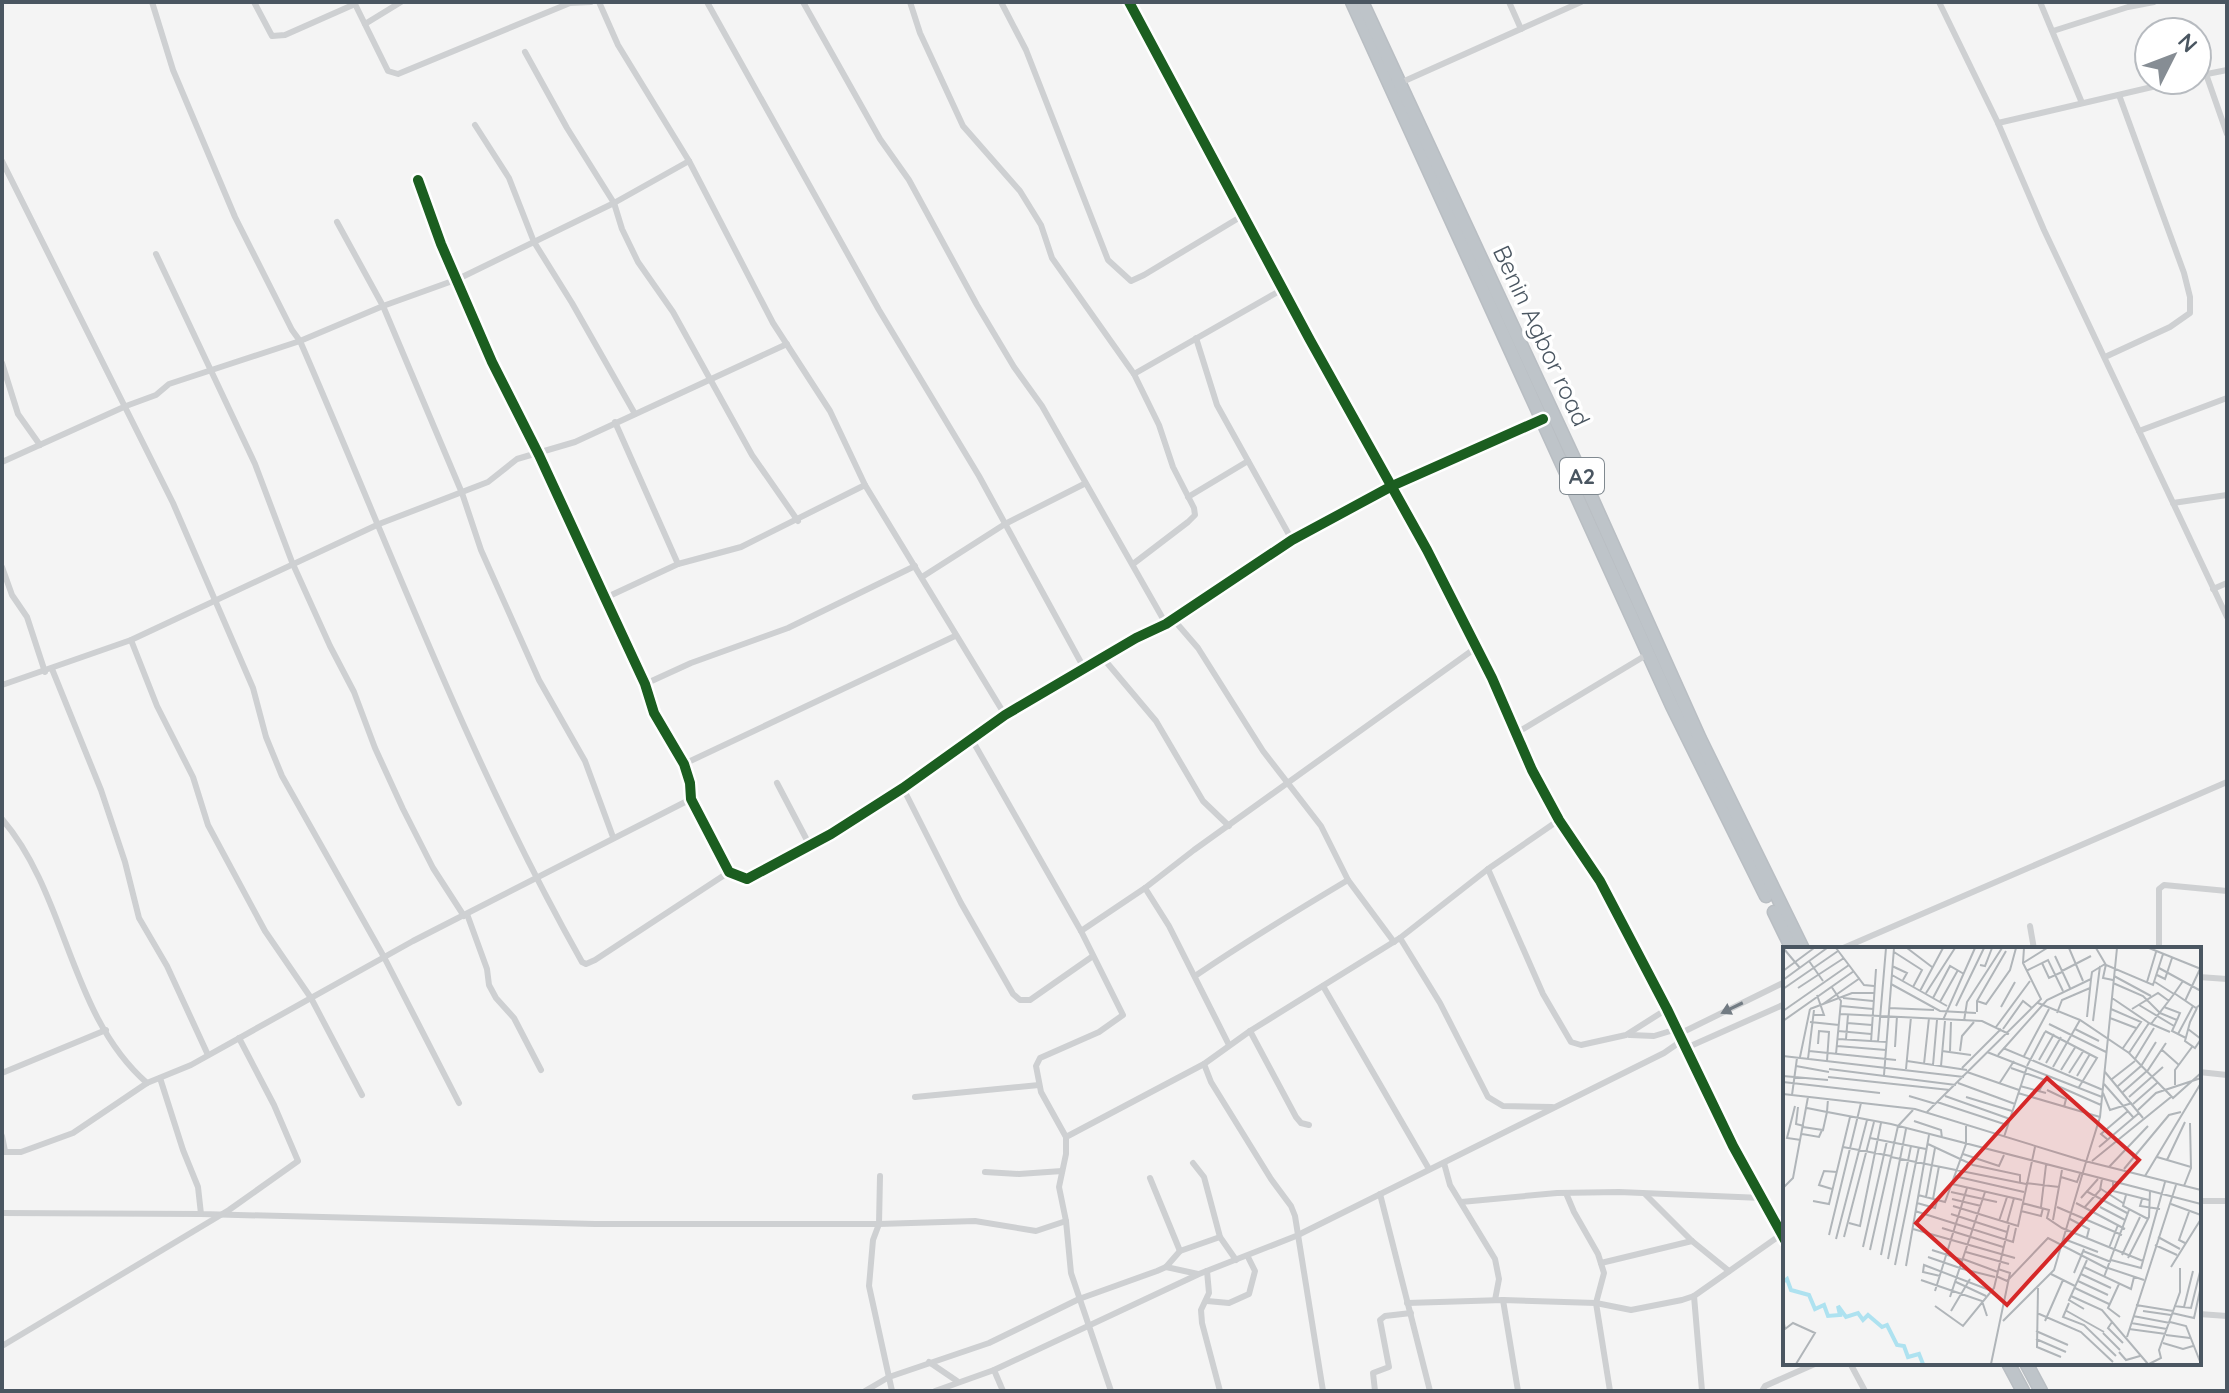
<svg xmlns="http://www.w3.org/2000/svg" width="2229" height="1393" font-family="Quicksand,sans-serif">
<style>
.lines{fill:none;stroke-linecap:round;stroke-linejoin:round}
.highway-casing{stroke:#b9bec3;stroke-width:15}
.street{stroke:#ced0d2;stroke-width:6}
.highway{stroke:#bec4c9;stroke-width:12}
.cycleway-casing{stroke:#fff;stroke-width:15}
.cycleway{stroke:#1b5e20;stroke-width:10}
.oneway{fill:#727b83}
.labels{text-anchor:middle;stroke-width:7;stroke-linejoin:round;paint-order:stroke}
.shield{fill:#fff;stroke:#808990;stroke-width:2}
.shield-label{font-size:22px;font-weight:bold;fill:#4a5661}
.street-label{font-size:24px;fill:#4a5661;stroke:#fff}
.inset-river{fill:none;stroke:#aee2f0;stroke-width:4}
.inset-road{fill:none;stroke:#b0b5b9;stroke-width:2}
.view{fill:#d62828;fill-opacity:0.15;stroke:#d62828;stroke-width:4}
.inset-edge{fill:none;stroke:#4a5661;stroke-width:4}
</style>
<rect width="100%" height="100%" fill="#f4f4f4"/>
<g class="lines">
<g class="highway-casing">
<g id="highway">
<polyline points="1352,2 1672,706 1766,896"/>
<polyline points="1362,2 1576,463 1700,739 1803,949"/>
<polyline points="1774,912 1792,949"/>
<polyline points="2008,1363 2023,1391"/>
<polyline points="2026,1363 2041,1391"/>
</g>
</g>
<g class="street">
<path d="M152,2L173,70L235,217L292,330L300,341C391,550 470,764 582,962L586,964L595,960L729,872"/>
<polyline points="254,2 272,36 285,35 355,4"/>
<polyline points="354,2 388,71 398,74 570,3 591,2"/>
<polyline points="599,2 618,45 689,161 773,323 830,411 865,485 1005,715"/>
<polyline points="707,2 879,310 979,476 1084,668"/>
<polyline points="803,2 880,139 909,180 977,305 1014,367 1042,406 1166,624"/>
<polyline points="910,2 920,33 963,126 1020,191 1041,225 1052,258 1134,374 1159,425 1173,467 1194,508 1195,515 1188,522 1133,564"/>
<polyline points="1001,2 1026,50 1108,260 1131,281 1144,275 1242,216"/>
<polyline points="1129,2 1310,340 1427,550 1492,678 1532,770 1559,820 1600,881 1667,1009 1733,1146 1785,1240"/>
<polyline points="1509,2 1521,29"/>
<polyline points="1939,2 1998,123 2044,230 2227,617"/>
<polyline points="2040,2 2082,103"/>
<polyline points="365,24 401,2"/>
<polyline points="2053,31 2128,7 2154,2"/>
<polyline points="525,52 567,128 614,203 622,229 638,262 673,312 752,455 798,521"/>
<polyline points="2206,74 2227,134"/>
<polyline points="2197,76 2227,70"/>
<polyline points="1400,83 1581,2"/>
<polyline points="1998,123 2182,80"/>
<polyline points="475,125 509,178 534,242 572,303 635,414"/>
<polyline points="2,161 173,503 253,688 266,737 282,776 384,957 459,1103"/>
<polyline points="418,180 441,244 492,362 539,455 605,598 645,684 654,713 684,764 690,783 691,799 729,872 747,879 831,834 903,788 1005,715 1136,638 1166,624 1292,540 1392,486 1542,420"/>
<polyline points="337,222 383,306 462,493 481,550 539,680 585,761 613,837"/>
<polyline points="156,254 255,464 292,562 330,646 354,692 375,748 403,809 433,868 464,916"/>
<polyline points="1196,338 1217,405 1292,540"/>
<polyline points="2105,357 2170,327 2190,313 2190,297 2184,273 2119,95"/>
<polyline points="2,363 18,414 40,445"/>
<polyline points="1134,374 1283,289"/>
<polyline points="615,422 678,564"/>
<polyline points="2139,431 2227,398"/>
<polyline points="2,462 126,406 156,395 169,384 300,341 383,306 458,279 614,203 689,161"/>
<polyline points="1188,497 1248,461"/>
<polyline points="2173,503 2227,495"/>
<polyline points="2,567 12,595 27,617 45,672"/>
<polyline points="922,577 1005,524 1084,484"/>
<polyline points="2213,589 2227,583"/>
<polyline points="605,598 678,564 741,547 865,485"/>
<polyline points="1173,619 1198,648 1263,751 1321,826 1348,880 1394,942"/>
<polyline points="131,640 157,706 193,777 208,825 265,931 311,998 362,1095"/>
<polyline points="1103,658 1156,721 1203,801 1229,826"/>
<polyline points="52,669 101,790 125,862 139,918 167,966 208,1055"/>
<polyline points="645,684 691,663 788,628 915,566"/>
<polyline points="2,685 131,640 379,524 488,482 517,459 575,442 787,344"/>
<polyline points="1518,732 1648,654"/>
<polyline points="971,738 1081,931 1123,1015 1099,1032 1040,1058 1036,1066 1041,1092 1066,1137 1066,1154 1059,1187 1066,1221 1071,1273 1111,1391"/>
<polyline points="684,764 955,636"/>
<polyline points="777,783 809,844"/>
<polyline points="903,788 961,903 1013,994 1020,1000 1030,1000 1093,956"/>
<path d="M2,819C68,896 69,1015 147,1083"/>
<polyline points="1488,869 1543,994 1571,1042 1581,1045 1626,1035 1667,1009"/>
<polyline points="1145,888 1169,926 1229,1045"/>
<polyline points="467,914 487,969 489,985 496,998 514,1018 541,1070"/>
<polyline points="2030,926 2034,949"/>
<polyline points="1081,931 1145,888 1194,850 1477,647"/>
<polyline points="1400,938 1440,1003 1488,1097 1503,1106 1552,1107"/>
<polyline points="1841,949 2227,782"/>
<polyline points="2159,949 2159,889 2164,885 2227,891"/>
<path d="M1195,976C1245,942 1296,911 1348,880"/>
<polyline points="2199,977 2227,979"/>
<polyline points="1323,986 1429,1169"/>
<polyline points="1250,1031 1296,1117 1301,1123 1309,1125"/>
<polyline points="1630,1035 1654,1036 1677,1029"/>
<polyline points="1684,1047 1686,1048 1785,1004"/>
<polyline points="1204,1064 1211,1082 1271,1179 1291,1206 1295,1216 1323,1391"/>
<polyline points="2199,1072 2227,1075"/>
<polyline points="2,1073 106,1030"/>
<polyline points="160,1078 183,1150 198,1187 201,1214 595,1224 879,1224 873,1240 869,1286 892,1391"/>
<polyline points="915,1097 1039,1085"/>
<polyline points="2,1136 5,1151"/>
<polyline points="1066,1137 1204,1064 1250,1031 1400,938 1488,869 1559,820"/>
<polyline points="2,1152 21,1152 73,1133 147,1083 191,1065 413,941 691,799"/>
<polyline points="1193,1163 1204,1177 1220,1237 1236,1260"/>
<polyline points="1444,1163 1450,1185 1495,1259 1499,1279 1495,1300"/>
<polyline points="985,1172 1019,1174 1062,1171"/>
<polyline points="880,1176 879,1224 975,1221 1036,1231 1066,1221"/>
<polyline points="1150,1178 1180,1251"/>
<polyline points="1566,1193 1574,1212 1598,1254 1604,1273 1596,1303 1610,1391"/>
<polyline points="1380,1194 1430,1391"/>
<polyline points="1645,1194 1692,1241 1729,1271"/>
<polyline points="2199,1201 2227,1201"/>
<polyline points="1461,1202 1557,1193 1619,1192 1762,1198"/>
<polyline points="2,1213 201,1214"/>
<polyline points="1601,1263 1692,1241"/>
<polyline points="1166,1267 1198,1274"/>
<polyline points="1207,1271 1209,1293 1201,1310 1202,1323 1220,1391"/>
<polyline points="1694,1296 1702,1391"/>
<polyline points="1503,1300 1518,1391"/>
<polyline points="1207,1301 1229,1303 1249,1294 1255,1271 1248,1257"/>
<polyline points="1407,1303 1503,1300 1596,1303 1631,1310 1682,1300 1694,1296 1782,1234"/>
<polyline points="2199,1314 2227,1316"/>
<polyline points="2,1346 229,1210 298,1161 274,1105 239,1038"/>
<polyline points="929,1362 957,1381"/>
<polyline points="1850,1363 1865,1391"/>
<polyline points="994,1370 1003,1391"/>
<polyline points="865,1391 889,1377 989,1343 1079,1299 1157,1271 1166,1267 1180,1251 1220,1237"/>
<polyline points="935,1391 994,1370 1199,1274 1296,1236 1664,1053 1677,1044 1679,1034 1785,982"/>
<polyline points="1375,1391 1373,1373 1389,1367 1380,1320 1385,1316 1411,1313"/>
<polyline points="1762,1391 1765,1386 1817,1363"/>
</g>
<use href="#highway" class="highway"/>
<g class="cycleway-casing">
<g id="cycleway">
<polyline points="1129,2 1310,340 1427,550 1492,678 1532,770 1559,820 1600,881 1667,1009 1733,1146 1785,1240"/>
<polyline points="418,180 441,244 492,362 539,455 605,598 645,684 654,713 684,764 690,783 691,799 729,872 747,879 831,834 903,788 1005,715 1136,638 1166,624 1292,540 1392,486 1543,419"/>
</g>
</g>
<use href="#cycleway" class="cycleway"/>
</g>
<defs><path id="oneway-solid" d="M-6-.8H1V-3.2L6.5 0L1 3.2V.8H-6Z" transform="scale(2)"/></defs>
<use class="oneway" href="#oneway-solid" transform="translate(1732 1008) rotate(154)"/>
<g class="labels">
<rect class="shield" x="1560" y="458" width="44" height="36" rx="6"/>
<g class="shield-label">
<text x="1582" y="484">A2</text>
</g>
<g class="street-label">
<text transform="translate(1541 336) rotate(65)" y="8">Benin Agbor road</text>
</g>
</g>
<g transform="translate(1783 947)">
<rect width="418" height="418" fill="#f4f4f4"/>
<path class="inset-river" d="M0,335L4,332L8,343L26,348L32,362L41,358L45,369L57,368L55,359L63,370L75,366L80,373L85,368L99,380L104,378L114,398L121,399L125,410L136,407L140,417"/>
<path class="inset-road" d="M53,1L81,38L91,39M124,1L149,20M286,1L300,34M313,1L323,18L370,38L380,7M366,1L418,22M1,2L17,21M111,5L139,23L130,40M272,9L287,41M26,14L40,34M240,16L264,1M259,16L266,31L279,25M323,17L320,31L330,33M197,18L202,19L209,1M109,19L124,26L120,33M376,21L418,44M0,24L31,1M243,24L265,13L280,44M279,24L308,9M109,28L164,59M374,28L382,32L389,11M331,29L368,49M0,33L44,1M364,35L373,5M372,35L391,47L400,34M330,36L360,49L377,66M108,37L157,64L193,66M48,39L58,54L53,107M15,41L61,11M0,42L55,4M137,44L160,1M143,46L172,1M391,46L413,61L418,57M60,51L90,54M150,51L167,19L181,27M329,51L366,76M194,54L203,57L227,23L233,1M402,54L417,22M157,55L175,23M255,56L297,73L346,106L390,151L418,126M40,57L77,31M356,58L391,79M58,59L90,62M173,59L201,1M218,60L232,35M381,60L397,66L394,73M106,61L151,63M27,62L69,46H91M328,62L358,75L340,101M349,62L375,46L386,54M0,64L66,18M194,65V54L223,4M274,66L279,53L307,41M377,66L394,73L389,84L403,91M57,67L199,74L226,87M31,68H41L34,48M304,70L308,32M327,71L353,81M160,73L192,1M0,74L71,24M181,74L184,55L219,1M310,74L317,19M27,75L56,78M64,76L89,78M266,77L323,105M368,77L391,47M213,80L247,34M220,82L240,54L249,61M292,82L316,94M405,82L418,92L412,101L402,94L407,75L414,61M55,84L88,87M262,84L314,111L296,140M395,87L410,59M55,92L104,95M63,92L65,68M88,95L93,22M95,95L103,1M35,97L36,84L46,85L44,114M54,99L103,103M112,100L114,69M220,101L320,143M378,102L396,118M26,104L113,113M159,104L188,108M167,104L168,75M177,104L179,89L191,75M204,105L319,150M346,106L366,76L387,85M215,108L264,53L308,32L309,25L322,17M0,109L181,130M241,109L266,62M17,110L27,62M25,112L31,63M352,112L371,81M256,113L271,87M124,114L184,123M263,116L278,90M141,117L146,71M150,118L154,73M13,119L46,125M158,119L162,74M244,119L262,85M270,120L297,73M179,121L218,82M228,121L262,133L256,144M46,122L173,138M123,122L128,70M278,123L293,99M184,125L236,143M322,125L360,171M286,126L301,103M101,128L111,1M0,129L45,133M294,129L307,107M45,130L167,143M329,132L352,114M0,135L97,146M175,136L232,157M268,136L318,158M216,137L231,114M321,137L350,170M392,138V123L409,100M237,139L263,146M335,139L358,119L373,95M264,143L283,152L281,160M340,145L365,123L383,96M235,146L317,170M320,146L327,163L349,156M0,147L132,162L298,213L418,243M9,148L14,111M126,149L153,157M162,149L227,172M183,150L229,164M346,150L380,120M154,155L224,178M350,157L374,136M12,159L4,191L18,193M15,160L13,177L21,179M24,161L44,165L45,152M355,163L373,146L418,131M144,165L258,52L240,16L241,1M131,174L158,183L159,191M20,180L40,183L44,165L108,177L418,257M19,187L36,190L39,183M221,190L244,120M87,191L143,202M324,192L318,187L345,164M145,197L190,218L237,228V235M60,200L108,209M316,200L356,166M180,207L216,219L221,208M108,210L243,237M374,210L408,220M384,213L402,175M309,214L388,150M303,215L317,170L334,1M326,220L365,179M341,222L386,168L398,165M171,229L241,245M362,229L418,136M278,230L294,235L297,227M330,235V244L366,253M243,236L276,240M169,237L239,253M401,239L408,221L407,176M0,241L10,231L25,150M49,242L36,238L41,224L54,225M318,242L340,256M303,244L344,266M168,245L214,255M135,248L162,255L183,197V179M343,248L340,259L365,272M143,250L152,201M298,251L315,232M150,252L156,219M169,252L198,259M359,252L357,259L377,262M30,254L46,257L67,170M134,256L152,261L154,254M239,256L266,263L264,271L279,281L360,314M293,256L342,282M388,257L418,268M170,259L235,279L252,200M258,260L263,218M274,260L339,288M317,260L342,273M301,261L317,243L319,232M132,264L230,295L233,281M238,264L258,269L260,261M168,267L224,285M287,272L306,282L304,290M270,273L279,223M216,274L224,250M66,276L77,279L98,176M224,276L231,251M159,281L220,300M130,282L232,311M46,288L78,156M61,290L91,175M375,290L397,302M53,292L84,173M281,292L315,305M402,296L396,293L406,265M372,298L394,308M80,300L104,194M326,301L335,278M87,303L115,179L130,163M149,303L180,313M300,304L328,315M183,305L226,317M98,308L123,182M339,308L357,270M145,310L177,321M345,311L366,270L367,244M105,312L128,199M180,312L215,325M328,313L358,321L382,235M112,318L136,200M123,319L146,188M301,320L348,342L351,330M388,320L418,272M176,321L212,330M325,321L361,333M291,326L301,302M268,327L292,339M298,327L328,341M157,329L140,325L141,318L209,344M213,329L224,334L265,291L325,322M321,330L346,263M138,333L199,354L204,369M295,334L325,348M173,335L203,349M336,337L325,361L337,370M255,341L254,400L278,410M292,341L326,357M152,344L184,241M288,349L319,363L365,417M167,350L202,245M286,356L280,370L301,378L333,409M353,358L390,364M152,359L180,379L211,341L226,278M391,359L408,361L417,325M401,360L410,324M301,362L286,353L304,313M282,363L321,385M168,364L187,332M360,364L388,368M254,366L298,385L330,415M389,366L411,371L418,339M350,369L387,376M0,372L2,382L10,376L32,386L13,417M220,374L271,323L303,215M262,374L280,333M329,375L325,381L340,396M387,375L403,379L418,417M348,376L384,382M346,382L383,387M253,384L285,398M320,386L337,403M383,388L407,391M344,390L393,238M253,392L283,405M380,396L400,402L410,399M336,405L343,413L357,409M208,417L227,326L215,322M366,417L378,411L376,403L397,345V321"/>
<path class="view" d="M264,131L356,213L224,358L133,276Z"/>
<rect width="418" height="418" class="inset-edge"/>
</g>
<rect width="2229" height="1393" fill="none" stroke="#4a5661" stroke-width="8"/>
<g transform="translate(2173 56) rotate(48)"><circle r="38" fill="#ffffff" stroke="#b7bbc0" stroke-width="2"/>
<path d="M0-6L14 30L0 20L-14 30Z" fill="#868d94"/>
<text y="-12" font-size="22" font-weight="bold" text-anchor="middle" fill="#4a5661">N</text>
</g>
</svg>
